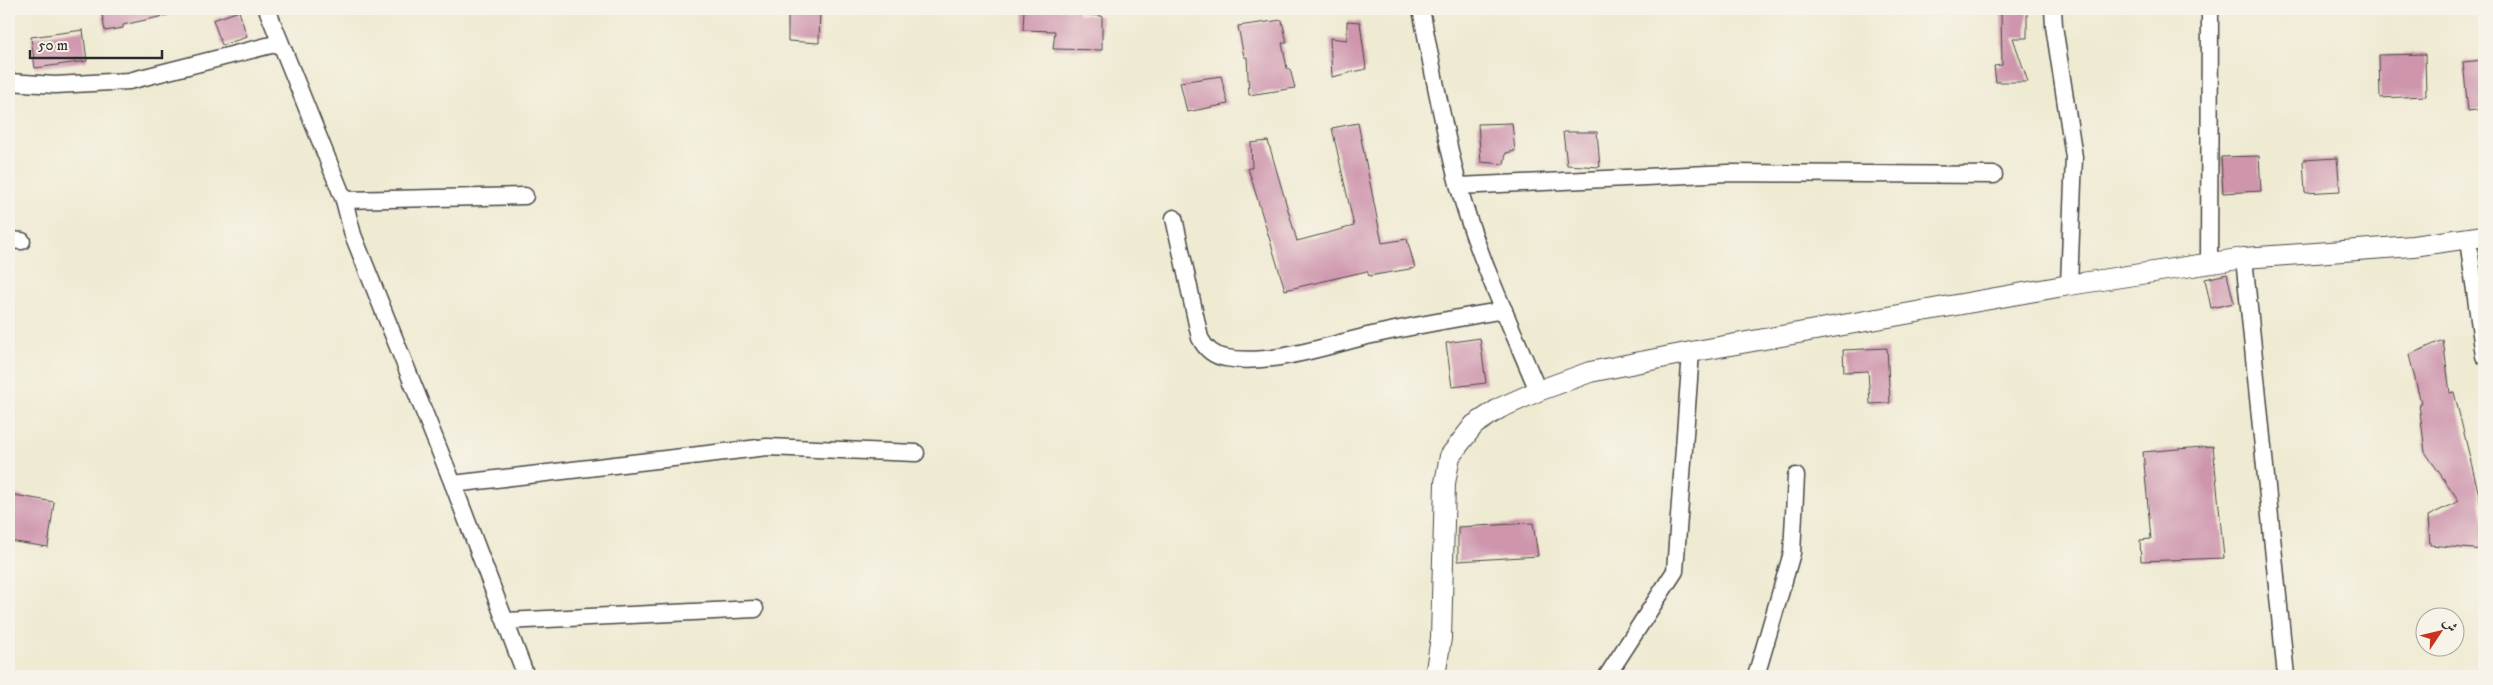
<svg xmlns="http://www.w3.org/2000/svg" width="2493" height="685" font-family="'IM FELL DW Pica',Amiri,serif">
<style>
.building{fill:#ce95ad}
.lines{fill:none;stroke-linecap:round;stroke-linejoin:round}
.minor-casing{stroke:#484844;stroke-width:19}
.tertiary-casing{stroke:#484844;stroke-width:22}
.minor{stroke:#fff;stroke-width:16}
.tertiary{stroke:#fff;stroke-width:20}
</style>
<rect width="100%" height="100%" fill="#f7f3e8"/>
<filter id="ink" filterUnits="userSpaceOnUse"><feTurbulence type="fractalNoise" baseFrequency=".02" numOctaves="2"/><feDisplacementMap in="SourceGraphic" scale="10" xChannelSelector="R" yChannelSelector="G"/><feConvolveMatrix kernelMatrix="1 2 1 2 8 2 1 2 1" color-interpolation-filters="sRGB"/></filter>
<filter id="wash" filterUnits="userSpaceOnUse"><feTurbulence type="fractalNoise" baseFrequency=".0096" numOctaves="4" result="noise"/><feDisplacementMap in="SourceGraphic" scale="20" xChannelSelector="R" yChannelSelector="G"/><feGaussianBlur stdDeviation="1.12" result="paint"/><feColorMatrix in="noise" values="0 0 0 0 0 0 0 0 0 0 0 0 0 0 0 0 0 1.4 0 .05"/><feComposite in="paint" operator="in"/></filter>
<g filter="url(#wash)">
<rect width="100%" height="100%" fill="#efead2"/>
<g id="blocks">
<g class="building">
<polygon points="101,9 167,9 168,15 123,25 123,28 105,31"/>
<polygon points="788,9 820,9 819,43 788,41"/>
<polygon points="1024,9 1072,9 1078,10 1079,14 1102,16 1102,50 1053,49 1055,31 1023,30"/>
<polygon points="2001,10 2027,10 2027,38 2013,38 2028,82 1996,82 1994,66 2002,65"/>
<polygon points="239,11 247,37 222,45 213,20"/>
<polygon points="1282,20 1287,43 1282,43 1287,68 1290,69 1295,88 1249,95 1247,57 1244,57 1238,26"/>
<polygon points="1347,21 1360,22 1366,69 1332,77 1330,38 1347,40"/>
<polygon points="83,30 87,61 35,68 31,37"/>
<polygon points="2425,54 2426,96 2380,98 2379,55"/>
<polygon points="2484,60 2484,109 2468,111 2463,62"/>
<polygon points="1221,76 1228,104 1187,112 1180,82"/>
<polygon points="1358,123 1382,243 1407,239 1415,268 1369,276 1367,271 1285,290 1248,168 1252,168 1251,143 1268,141 1297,241 1354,226 1332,128"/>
<polygon points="1512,123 1515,151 1506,153 1504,164 1481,162 1478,124"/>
<polygon points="1563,132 1597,132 1600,167 1567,165"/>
<polygon points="2259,156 2261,191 2223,193 2221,157"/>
<polygon points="2337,158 2340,191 2305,193 2303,160"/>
<polygon points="2227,274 2234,303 2211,308 2205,279"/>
<polygon points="1480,338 1486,383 1452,387 1446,343"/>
<polygon points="2443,340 2450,393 2454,392 2479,495 2484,526 2484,550 2430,545 2428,516 2459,501 2425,452 2419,404 2421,403 2409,355"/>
<polygon points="1887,348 1890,403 1870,404 1868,371 1844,372 1843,350"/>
<polygon points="2213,446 2224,558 2141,561 2140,540 2151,539 2143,452"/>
<polygon points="9,494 54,502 48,547 9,541"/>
<polygon points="1533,523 1538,556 1458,561 1458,527"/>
</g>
</g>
</g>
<g filter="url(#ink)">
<use href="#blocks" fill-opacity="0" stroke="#484844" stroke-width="1"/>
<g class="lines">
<g class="minor-casing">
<g id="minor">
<polyline points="267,9 344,200 353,235 453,484 526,676"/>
<path d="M1421,9C1432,68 1443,126 1458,184C1477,255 1510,323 1538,391"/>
<polyline points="2053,9 2054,26 2074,157 2069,285"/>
<polyline points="9,82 55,85 129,81 279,43"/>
<polyline points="1459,186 1728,173 1994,175"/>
<polyline points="344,200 525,196"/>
<path d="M1174,218L1200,338C1205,348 1213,356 1226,358C1271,366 1328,345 1372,335C1416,325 1460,318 1504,310"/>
<polyline points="9,240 22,241"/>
<polyline points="2468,240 2484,356"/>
<polyline points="2244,258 2286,676"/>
<polyline points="2209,264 2210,9"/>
<polyline points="453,484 767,447 916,453"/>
<polyline points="506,621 755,609"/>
<polyline points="1607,676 1675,571 1691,352"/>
<polyline points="1756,676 1792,553 1796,476"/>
</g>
</g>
<g class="tertiary-casing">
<polyline id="tertiary" points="1435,676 1441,638 1445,483 1450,456 1474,425 1500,408 1538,391 1590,372 1691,352 2069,285 2244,258 2413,246 2484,236"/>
</g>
<use href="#minor" class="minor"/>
<use href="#tertiary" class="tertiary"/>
</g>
</g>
<rect width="2493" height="685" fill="none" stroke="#f7f3e8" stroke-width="30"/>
<g transform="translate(2440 632) rotate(55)"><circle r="24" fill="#f7f3e8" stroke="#a5a39c"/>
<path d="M0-4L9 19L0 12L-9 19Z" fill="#c8321e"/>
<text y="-8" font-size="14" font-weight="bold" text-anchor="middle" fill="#2b2b2b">ش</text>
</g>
<path d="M30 50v8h132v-8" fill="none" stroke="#2b2b2b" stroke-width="2.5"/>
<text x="38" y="50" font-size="15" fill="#2b2b2b" stroke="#f7f3e8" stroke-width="4" paint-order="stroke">50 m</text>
</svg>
